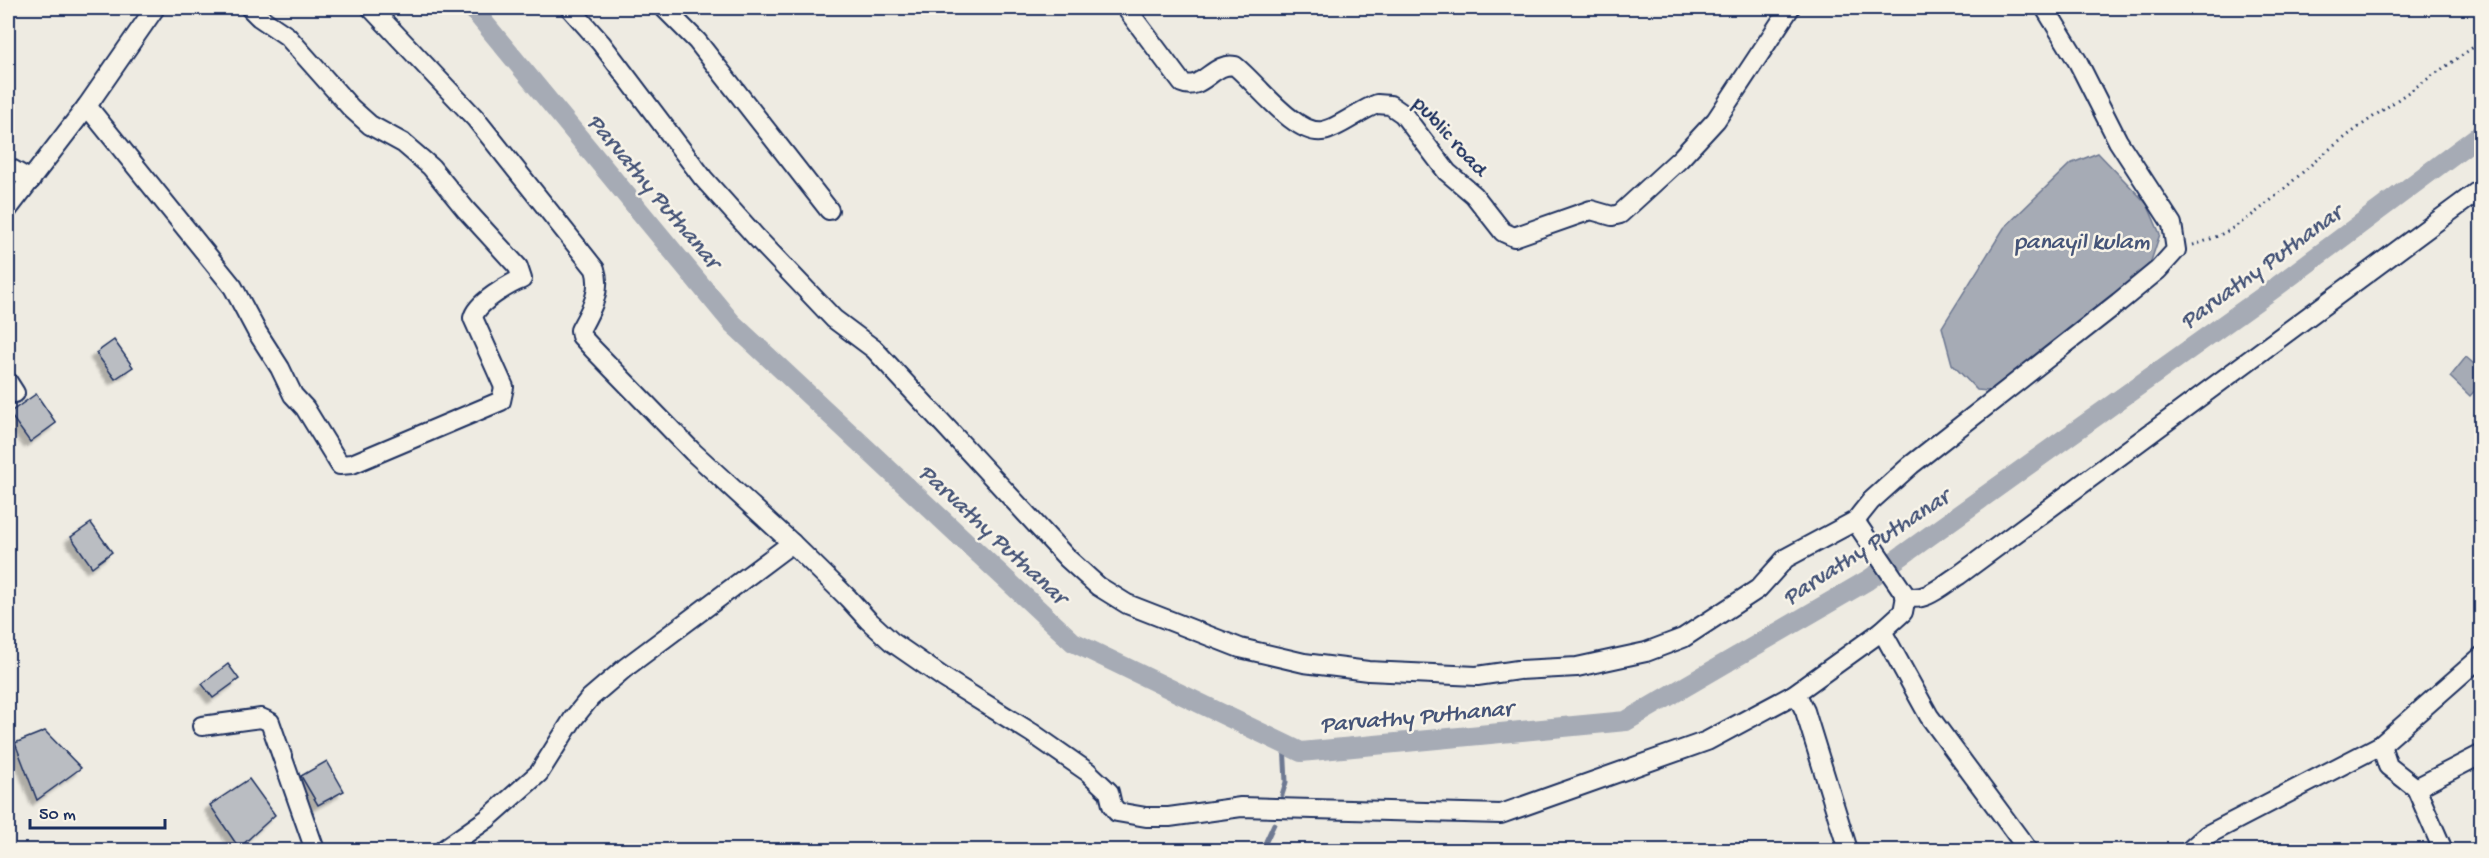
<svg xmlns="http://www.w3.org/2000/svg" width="2489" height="858" font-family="'Gochi Hand',sans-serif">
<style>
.water{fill:#a6abb5;stroke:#6e7992;stroke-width:1.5}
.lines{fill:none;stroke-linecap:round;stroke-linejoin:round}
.stream{stroke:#6e7992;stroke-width:5}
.canal{stroke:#a6abb5;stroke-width:20}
.building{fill:#babdc2;stroke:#1b2f5e;stroke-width:1.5;filter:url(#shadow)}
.minor-casing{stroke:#1b2f5e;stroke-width:22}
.path{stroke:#1b2f5e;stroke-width:3;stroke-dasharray:1.5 4.5;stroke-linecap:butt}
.minor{stroke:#f7f3e8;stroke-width:18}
.labels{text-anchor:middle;stroke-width:5;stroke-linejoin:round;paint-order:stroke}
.street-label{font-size:22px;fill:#1b2f5e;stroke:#f7f3e8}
.water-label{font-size:24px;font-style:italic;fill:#455478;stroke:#f7f3e8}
</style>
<defs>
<filter id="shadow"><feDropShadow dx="-5.5" dy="5.5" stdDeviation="1.5" flood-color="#0004"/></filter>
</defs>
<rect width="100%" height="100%" fill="#eeebe2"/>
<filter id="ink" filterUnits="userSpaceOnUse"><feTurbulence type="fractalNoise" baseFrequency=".0167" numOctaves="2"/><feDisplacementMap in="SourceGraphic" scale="12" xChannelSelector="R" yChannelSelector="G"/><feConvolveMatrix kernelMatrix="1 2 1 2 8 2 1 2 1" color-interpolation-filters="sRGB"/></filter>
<g filter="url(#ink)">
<g class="water">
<polygon points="2098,153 2147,204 2160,234 2150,264 2002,392 1977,390 1952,364 1942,327 2004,228 2070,164"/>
<polygon points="2466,357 2481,370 2481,384 2470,396 2450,377"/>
</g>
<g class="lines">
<g class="stream">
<polyline points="1282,795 1286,782 1284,743"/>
<polyline points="1262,850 1274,824"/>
</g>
<polyline class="canal" points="472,8 732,323 1073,642 1301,752 1626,721 1868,580 2272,290 2482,133"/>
</g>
<g class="building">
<polygon points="114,340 133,367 115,379 96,353"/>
<polygon points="36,394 56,423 30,442 9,413"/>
<polygon points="91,523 112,552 92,567 71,537"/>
<polygon points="228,664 239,679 213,698 202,684"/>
<polygon points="45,731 81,768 37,800 15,743"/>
<polygon points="327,761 344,791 318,805 301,776"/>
<polygon points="249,779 275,815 239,848 210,805"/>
</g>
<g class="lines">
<g class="minor-casing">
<g id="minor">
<path d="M371,8L475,118L595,269C602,291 591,310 580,330L581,336L593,349L693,452L792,543L848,598L868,620L892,642L944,678L1032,733L1088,772L1109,792L1112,805L1117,812L1146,817H1169L1241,807L1501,814L1707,741L1793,695L1882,631L1903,612L1906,596C1924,604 1944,584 1959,575L2482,188"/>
<polyline points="570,8 601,43 703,178 755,236 834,319 874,349 1067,558 1098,586 1127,604 1240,648 1304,663 1368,671 1477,676 1518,670 1577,667 1646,652 1683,638 1758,589 1786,558 1855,521 1871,501 1911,465 2119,302 2158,270 2176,250 2172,224 2118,141 2078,62 2045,8"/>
<polyline points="664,8 697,41 829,210"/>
<path d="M1126,8L1182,83C1202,92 1214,61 1235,66C1256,82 1295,136 1323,131C1339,128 1360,110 1377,104L1390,105L1403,114L1447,172L1474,195L1503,232L1514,237L1591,210L1612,216L1620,214L1680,159L1716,120L1790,8"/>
<path d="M87,106L233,287L257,332L280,368L293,395L305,408L340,465L352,464L501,401L504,387L473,318C476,303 509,284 522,279L518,267L466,210L431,167L403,143L370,125L351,108L287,36L259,17L250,8"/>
<polyline points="8,167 31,180"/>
<polyline points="8,209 87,106 155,8"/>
<polyline points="8,382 15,393"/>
<polyline points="1855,521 1906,596"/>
<polyline points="1882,631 1929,716 2028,850"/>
<polyline points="1793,695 1800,701 1805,711 1848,850"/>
<polyline points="202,726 261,718 270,722 315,850"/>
<polyline points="2381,745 2388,766 2416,788 2482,754"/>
<polyline points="2416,788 2443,850"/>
<polyline points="443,850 487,819 539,773 573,719 590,698 625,668 792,543"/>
<polyline points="2190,850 2207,835 2381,745 2482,656"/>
</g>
</g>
<path class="path" d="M2193,245C2250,230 2289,180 2335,145C2382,109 2433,76 2482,41"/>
<use href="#minor" class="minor"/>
</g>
</g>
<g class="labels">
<g class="street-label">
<text transform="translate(1452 135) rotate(48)" y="8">public road</text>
</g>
<g class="water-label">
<text transform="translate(655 190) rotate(50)" y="8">Parvathy Puthanar</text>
<text x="2082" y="248">panayil kulam</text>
<text transform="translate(2260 266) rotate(-36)" y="8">Parvathy Puthanar</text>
<text transform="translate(994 533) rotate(43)" y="8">Parvathy Puthanar</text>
<text transform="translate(1865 546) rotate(-33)" y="8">Parvathy Puthanar</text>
<text transform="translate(1416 715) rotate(-5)" y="8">Parvathy Puthanar</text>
</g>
</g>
<rect width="2489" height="858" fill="none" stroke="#f7f3e8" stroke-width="30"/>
<rect x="15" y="15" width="2459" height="828" fill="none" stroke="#1b2f5e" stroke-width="2" filter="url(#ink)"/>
<path d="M30 819v9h135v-9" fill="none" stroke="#1b2f5e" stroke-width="3"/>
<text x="39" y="819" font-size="18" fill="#1b2f5e" stroke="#f7f3e8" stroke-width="4.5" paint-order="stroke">50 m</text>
</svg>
